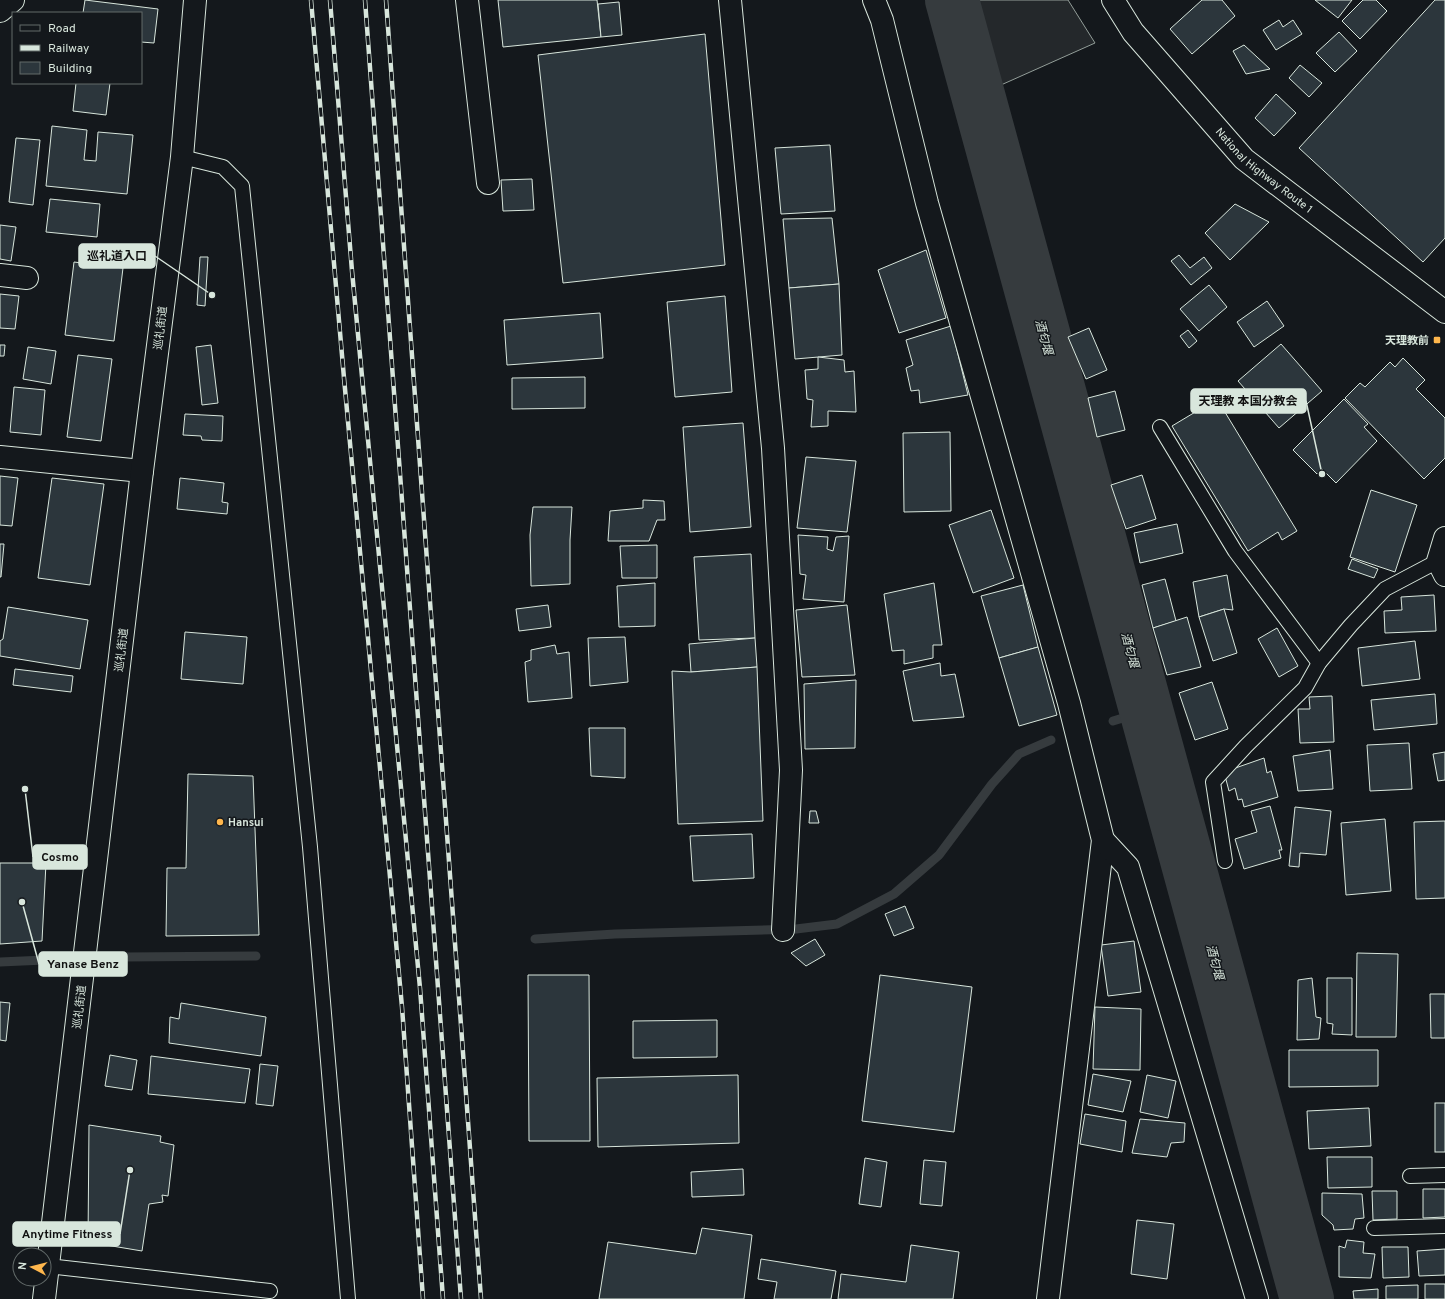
<svg xmlns="http://www.w3.org/2000/svg" width="1445" height="1299" font-family="Overpass,'Noto Sans JP',sans-serif">
<style>
.parking{fill:#24282b;stroke:#939e99}
.lines{fill:none;stroke-linecap:round;stroke-linejoin:round}
.stream{stroke:#363b3e;stroke-width:9}
.river{stroke:#363b3e;stroke-width:54}
.building{fill:#2c363c;stroke:#d8e6dc}
.service-casing{stroke:#d8e6dc;stroke-width:16}
.minor-casing{stroke:#d8e6dc;stroke-width:24}
.tertiary-casing{stroke:#d8e6dc;stroke-width:24}
.trunk-casing{stroke:#d8e6dc;stroke-width:24}
.service{stroke:#14181c;stroke-width:14}
.minor{stroke:#14181c;stroke-width:22}
.tertiary{stroke:#14181c;stroke-width:22}
.trunk{stroke:#14181c;stroke-width:22}
.rail-casing{stroke:#d8e6dc;stroke-width:4.5}
.rail{stroke:#14181c;stroke-width:3;stroke-dasharray:9;stroke-linecap:butt}
.poi-dot{fill:#ffb74d;stroke:#14181c;stroke-width:1.5}
.labels{text-anchor:middle;stroke-width:3;stroke-linejoin:round;paint-order:stroke}
.street-label{font-size:11px;fill:#d8e6dc;stroke:#14181c}
.poi-label{font-size:11px;font-weight:bold;fill:#d8e6dc;stroke:#14181c;text-anchor:end}
.water-label{font-size:12px;font-style:italic;fill:#d8e6dc;stroke:#14181c}
.leader{fill:none;stroke:#d8e6dc;stroke-width:1.5}
.callout-dot{fill:#d8e6dc;stroke:#14181c;stroke-width:1.5}
.callout{fill:#d8e6dc;stroke:#d8e6dc;stroke-width:1.5}
.callout-label{font-size:12px;text-anchor:middle;font-weight:bold;fill:#111}
</style>
<rect width="100%" height="100%" fill="#14181c"/>
<polygon class="parking" points="963,0 1068,0 1095,43 992,89 985,87 966,16"/>
<g class="lines">
<g class="stream">
<polyline points="1113,721 1146,711"/>
<polyline points="535,939 615,934 796,929 837,924 894,894 939,855 992,784 1019,754 1051,740"/>
<polyline points="124,957 256,956"/>
<polyline points="0,962 45,960"/>
</g>
<polyline class="river" points="952,0 1307,1299"/>
</g>
<g class="building">
<polygon points="85,0 158,9 154,43 141,42 141,13 83,13"/>
<polygon points="498,0 597,0 601,37 503,47"/>
<polygon points="1202,0 1222,0 1235,16 1192,54 1170,29"/>
<polygon points="1315,0 1352,0 1338,18"/>
<polygon points="1363,0 1376,0 1387,11 1360,39 1342,21"/>
<polygon points="1435,0 1445,0 1445,238 1423,262 1299,148"/>
<polygon points="619,2 622,35 601,37 598,4"/>
<polygon points="1279,20 1283,27 1293,20 1302,34 1276,50 1263,30"/>
<polygon points="1339,32 1357,51 1335,72 1316,53"/>
<polygon points="705,34 725,265 563,283 538,55"/>
<polygon points="1244,45 1270,69 1246,74 1233,51"/>
<polygon points="1300,65 1322,83 1309,97 1289,78"/>
<polygon points="76,83 110,83 106,115 73,111"/>
<polygon points="1276,94 1296,113 1274,136 1255,118"/>
<polygon points="52,126 87,130 84,160 96,161 98,132 133,135 127,194 46,186"/>
<polygon points="16,138 40,140 33,205 9,202"/>
<polygon points="830,145 835,211 781,214 775,148"/>
<polygon points="532,179 534,210 503,211 501,180"/>
<polygon points="50,199 100,204 97,237 46,232"/>
<polygon points="1235,204 1269,222 1230,260 1205,233"/>
<polygon points="832,218 839,284 789,288 783,219"/>
<polygon points="0,225 16,227 11,261 0,259"/>
<polygon points="926,250 946,318 899,333 878,270"/>
<polygon points="1179,255 1190,268 1204,257 1212,268 1191,285 1171,261"/>
<polygon points="200,257 208,257 205,306 197,305"/>
<polygon points="74,262 123,268 114,341 65,335"/>
<polygon points="839,284 842,355 795,359 789,288"/>
<polygon points="1209,285 1227,307 1199,331 1180,309"/>
<polygon points="0,294 19,296 15,329 0,328"/>
<polygon points="725,296 732,392 675,397 667,302"/>
<polygon points="1267,301 1284,326 1254,347 1237,322"/>
<polygon points="600,313 603,358 507,365 504,320"/>
<polygon points="951,326 968,395 920,403 919,390 911,391 906,368 913,365 906,340"/>
<polygon points="1089,328 1107,370 1086,379 1068,337"/>
<polygon points="1188,330 1197,341 1189,348 1180,336"/>
<polygon points="1281,344 1322,391 1279,428 1238,381"/>
<polygon points="0,345 5,345 4,356 0,356"/>
<polygon points="211,345 218,403 202,405 196,347"/>
<polygon points="28,347 56,351 51,384 23,379"/>
<polygon points="78,355 112,359 101,441 67,437"/>
<polygon points="818,357 844,360 845,372 854,371 856,412 828,411 828,426 811,427 813,400 807,399 805,370 818,369"/>
<polygon points="1403,358 1425,380 1416,389 1445,418 1445,458 1424,479 1345,398 1360,383 1365,387 1390,362 1395,367"/>
<polygon points="585,377 585,408 512,409 512,378"/>
<polygon points="14,387 45,390 41,435 10,432"/>
<polygon points="1115,391 1125,430 1097,437 1088,398"/>
<polygon points="1217,399 1297,531 1282,540 1278,532 1248,551 1172,426"/>
<polygon points="1344,399 1368,424 1364,427 1377,441 1336,483 1322,469 1317,474 1293,450"/>
<polygon points="185,414 223,416 222,441 202,440 201,436 183,435"/>
<polygon points="743,423 751,527 690,532 683,427"/>
<polygon points="950,432 951,511 904,512 903,433"/>
<polygon points="806,457 856,461 847,532 797,528"/>
<polygon points="1142,475 1156,519 1126,529 1111,485"/>
<polygon points="0,476 18,478 12,526 0,525"/>
<polygon points="52,478 104,484 90,585 38,578"/>
<polygon points="180,478 224,483 222,502 228,503 227,514 177,509"/>
<polygon points="1371,490 1417,505 1395,572 1350,557"/>
<polygon points="643,500 664,501 665,520 657,520 649,541 608,541 610,511 643,508"/>
<polygon points="533,507 572,507 570,540 570,584 531,586 530,535"/>
<polygon points="991,510 1014,578 973,593 949,525"/>
<polygon points="1177,524 1183,553 1140,563 1134,533"/>
<polygon points="798,535 828,537 827,549 833,551 836,537 849,536 844,602 803,599 806,575 800,574"/>
<polygon points="0,544 4,544 1,577 0,577"/>
<polygon points="657,545 657,578 622,578 620,546"/>
<polygon points="751,554 755,638 699,640 694,557"/>
<polygon points="1352,559 1378,569 1374,578 1348,569"/>
<polygon points="1227,575 1233,610 1224,609 1199,617 1193,582"/>
<polygon points="1165,579 1176,621 1153,628 1142,585"/>
<polygon points="655,583 655,626 619,627 617,586"/>
<polygon points="934,583 942,645 933,645 933,658 904,664 904,650 892,651 884,594"/>
<polygon points="1023,585 1038,647 999,658 981,596"/>
<polygon points="1434,595 1436,631 1385,633 1384,611 1402,610 1401,597"/>
<polygon points="548,605 551,627 519,631 516,609"/>
<polygon points="847,605 855,675 802,677 796,610"/>
<polygon points="8,607 88,620 80,669 0,656 0,641 3,639"/>
<polygon points="1224,609 1237,653 1213,661 1199,617"/>
<polygon points="1187,617 1201,667 1167,675 1153,628"/>
<polygon points="1277,628 1298,666 1279,677 1258,639"/>
<polygon points="185,632 247,637 243,684 181,679"/>
<polygon points="625,637 628,682 590,686 588,638"/>
<polygon points="755,638 757,667 691,672 689,644"/>
<polygon points="1415,641 1420,679 1362,686 1358,648"/>
<polygon points="555,645 557,654 569,652 572,698 528,702 525,662 531,660 531,650"/>
<polygon points="1038,647 1057,715 1019,726 999,658"/>
<polygon points="940,663 941,676 955,674 964,717 913,721 903,671"/>
<polygon points="757,667 763,821 678,824 672,671 691,672"/>
<polygon points="15,669 73,676 71,692 13,685"/>
<polygon points="856,680 855,748 805,749 804,684"/>
<polygon points="1212,682 1228,729 1195,740 1179,693"/>
<polygon points="1435,694 1437,724 1374,730 1371,700"/>
<polygon points="1332,696 1334,742 1300,743 1298,709 1310,709 1309,697"/>
<polygon points="589,728 625,728 625,778 591,776"/>
<polygon points="1409,743 1412,789 1370,791 1367,745"/>
<polygon points="1330,750 1333,789 1298,791 1293,756"/>
<polygon points="1445,752 1445,780 1438,781 1433,754"/>
<polygon points="1264,758 1267,773 1271,771 1278,797 1244,807 1242,799 1238,800 1235,788 1229,791 1224,772"/>
<polygon points="188,774 253,776 259,935 166,936 167,868 186,868"/>
<polygon points="1270,806 1282,850 1279,850 1281,858 1244,869 1235,839 1257,832 1251,811"/>
<polygon points="1295,807 1331,811 1326,855 1300,853 1299,867 1289,866"/>
<polygon points="810,811 816,811 819,823 809,823"/>
<polygon points="1385,819 1391,891 1346,895 1341,823"/>
<polygon points="1445,821 1445,898 1416,899 1414,822"/>
<polygon points="752,834 754,878 693,881 690,836"/>
<polygon points="0,863 46,863 42,941 0,944"/>
<polygon points="905,906 914,928 894,936 885,914"/>
<polygon points="815,939 825,955 806,966 791,953"/>
<polygon points="1134,941 1141,992 1108,996 1101,945"/>
<polygon points="1357,953 1398,954 1396,1037 1356,1037"/>
<polygon points="528,975 589,975 590,1141 529,1141"/>
<polygon points="880,975 972,987 954,1132 862,1121"/>
<polygon points="1312,978 1316,1017 1321,1018 1319,1039 1297,1040 1298,980"/>
<polygon points="1327,978 1352,978 1352,1035 1332,1034 1333,1024 1327,1023"/>
<polygon points="1430,994 1445,994 1445,1038 1431,1038"/>
<polygon points="0,1002 10,1003 6,1041 0,1040"/>
<polygon points="181,1003 266,1017 261,1056 169,1043 170,1017 179,1019"/>
<polygon points="1095,1007 1141,1009 1140,1070 1093,1069"/>
<polygon points="717,1020 717,1057 633,1058 633,1021"/>
<polygon points="1289,1050 1378,1050 1378,1086 1289,1087"/>
<polygon points="110,1055 137,1060 132,1090 105,1086"/>
<polygon points="151,1056 250,1069 245,1103 148,1094"/>
<polygon points="260,1064 278,1066 273,1106 256,1104"/>
<polygon points="1093,1074 1131,1081 1123,1112 1088,1105"/>
<polygon points="738,1075 739,1143 598,1147 597,1078"/>
<polygon points="1147,1075 1176,1081 1168,1118 1140,1112"/>
<rect x="1435" y="1103" width="10" height="49"/>
<polygon points="1369,1108 1371,1146 1309,1149 1307,1111"/>
<polygon points="1085,1114 1126,1121 1122,1152 1080,1144"/>
<polygon points="1140,1119 1185,1123 1184,1142 1171,1143 1167,1157 1132,1153"/>
<polygon points="89,1125 161,1136 160,1142 174,1145 168,1196 162,1195 163,1202 149,1204 142,1251 88,1242"/>
<polygon points="1327,1157 1372,1157 1372,1187 1328,1188"/>
<polygon points="865,1158 887,1162 881,1207 859,1204"/>
<polygon points="924,1160 946,1162 942,1206 920,1204"/>
<polygon points="743,1169 744,1195 692,1197 691,1172"/>
<polygon points="1423,1189 1445,1189 1445,1217 1423,1218"/>
<polygon points="1372,1191 1397,1191 1397,1219 1373,1220"/>
<polygon points="1322,1193 1362,1194 1364,1218 1355,1219 1353,1229 1334,1230 1333,1225 1322,1215"/>
<polygon points="1137,1220 1174,1224 1167,1279 1131,1274"/>
<polygon points="702,1228 752,1235 744,1299 599,1299 608,1242 696,1254"/>
<polygon points="1347,1240 1364,1242 1363,1253 1375,1254 1371,1278 1339,1277 1339,1246 1345,1248"/>
<polygon points="911,1245 959,1252 953,1299 838,1299 841,1274 906,1282"/>
<polygon points="1382,1247 1408,1247 1409,1277 1383,1278"/>
<polygon points="1445,1249 1445,1275 1419,1276 1417,1251"/>
<polygon points="761,1259 836,1271 831,1299 774,1299 777,1282 758,1279"/>
<rect x="1425" y="1284" width="20" height="15"/>
<polygon points="1418,1285 1418,1299 1386,1299 1386,1286"/>
<polygon points="1378,1289 1378,1299 1354,1299 1353,1291"/>
</g>
<g class="lines">
<g class="service-casing">
<g id="service">
<polyline points="182,157 223,167 242,186 310,847 348,1299"/>
<polyline points="1160,427 1235,551 1319,663"/>
<polyline points="1225,861 1213,782 1246,746 1305,688 1319,663 1351,625 1385,589 1438,561"/>
<polyline points="1410,1176 1445,1175"/>
<polyline points="1374,1228 1445,1226"/>
<polyline points="48,1266 270,1291"/>
</g>
</g>
<g class="minor-casing">
<g id="minor">
<polyline points="467,0 488,183"/>
<polyline points="730,0 773,448 791,770 783,930"/>
<polyline points="874,0 882,20 927,203 1069,703 1103,840 1048,1299"/>
<polyline points="0,11 13,0"/>
<polyline points="0,275 27,278"/>
<polyline points="0,457 142,471"/>
<polyline points="1445,538 1438,561 1445,575"/>
<polyline points="1103,840 1128,867 1257,1299"/>
</g>
</g>
<g class="tertiary-casing">
<polyline id="tertiary" points="44,1299 142,471 182,157 195,0"/>
</g>
<g class="trunk-casing">
<g id="trunk">
<path id="s1" d="M1113,0L1133,32L1244,159L1445,312"/>
</g>
</g>
<use href="#service" class="service"/>
<use href="#minor" class="minor"/>
<use href="#tertiary" class="tertiary"/>
<use href="#trunk" class="trunk"/>
<g class="rail-casing">
<g id="rail">
<polyline points="311,0 344,378 402,1007 423,1299"/>
<polyline points="330,0 352,271 420,988 443,1299"/>
<polyline points="365,0 461,1299"/>
<polyline points="386,0 481,1299"/>
</g>
</g>
<use href="#rail" class="rail"/>
</g>
<g class="poi-dot">
<rect x="1433" y="336" width="8" height="8" rx="2"/>
<circle cx="220" cy="822" r="4"/>
</g>
<g class="labels">
<g class="street-label">
<text dy="4" stroke="none"><textPath href="#s1" startOffset="229">National Highway Route 1</textPath></text>
<text transform="translate(160 328) rotate(-83)" y="4">巡礼街道</text>
<text transform="translate(121 650) rotate(-83)" y="4">巡礼街道</text>
<text transform="translate(79 1007) rotate(-83)" y="4">巡礼街道</text>
</g>
<g class="poi-label">
<text x="1429" y="344">天理教前</text>
<text x="228" y="826" text-anchor="start">Hansui</text>
</g>
<g class="water-label">
<text transform="translate(1044 337) rotate(75)" y="4">酒匂堰</text>
<text transform="translate(1130 650) rotate(75)" y="4">酒匂堰</text>
<text transform="translate(1215 962) rotate(75)" y="4">酒匂堰</text>
</g>
</g>
<path class="leader" d="M212 295L155 256M1322 474L1306 401M25 789L33 857M22 902L39 964M130 1170L120 1234"/>
<g class="callout-dot">
<circle cx="212" cy="295" r="4"/>
<circle cx="1322" cy="474" r="4"/>
<circle cx="25" cy="789" r="4"/>
<circle cx="22" cy="902" r="4"/>
<circle cx="130" cy="1170" r="4"/>
</g>
<g class="callout">
<rect x="79" y="244" width="76" height="24" rx="4"/>
<rect x="1191" y="389" width="115" height="24" rx="4"/>
<rect x="33" y="845" width="54" height="24" rx="4"/>
<rect x="39" y="952" width="88" height="24" rx="4"/>
<rect x="13" y="1222" width="107" height="24" rx="4"/>
</g>
<g class="callout-label">
<text x="117" y="260">巡礼道入口</text>
<text x="1248" y="405">天理教 本国分教会</text>
<text x="60" y="861">Cosmo</text>
<text x="83" y="968">Yanase Benz</text>
<text x="67" y="1238">Anytime Fitness</text>
</g>
<rect x="12" y="12" width="130" height="72" fill="#14181c" stroke="#626a69"/>
<rect x="20" y="25" width="20" height="6" fill="#14181c" stroke="#626a69"/>
<text x="48" y="32" font-size="12" fill="#d8e6dc">Road</text>
<rect x="20" y="45" width="20" height="6" fill="#d8e6dc" stroke="#626a69"/>
<text x="48" y="52" font-size="12" fill="#d8e6dc">Railway</text>
<rect x="20" y="62" width="20" height="12" fill="#2c363c" stroke="#626a69"/>
<text x="48" y="72" font-size="12" fill="#d8e6dc">Building</text>
<g transform="translate(32 1267) rotate(277)"><circle r="19" fill="#14181c" stroke="#626a69"/>
<path d="M0-3L7 15L0 10L-7 15Z" fill="#ffb74d"/>
<text y="-6" font-size="11" font-weight="bold" text-anchor="middle" fill="#d8e6dc">N</text>
</g>
</svg>
